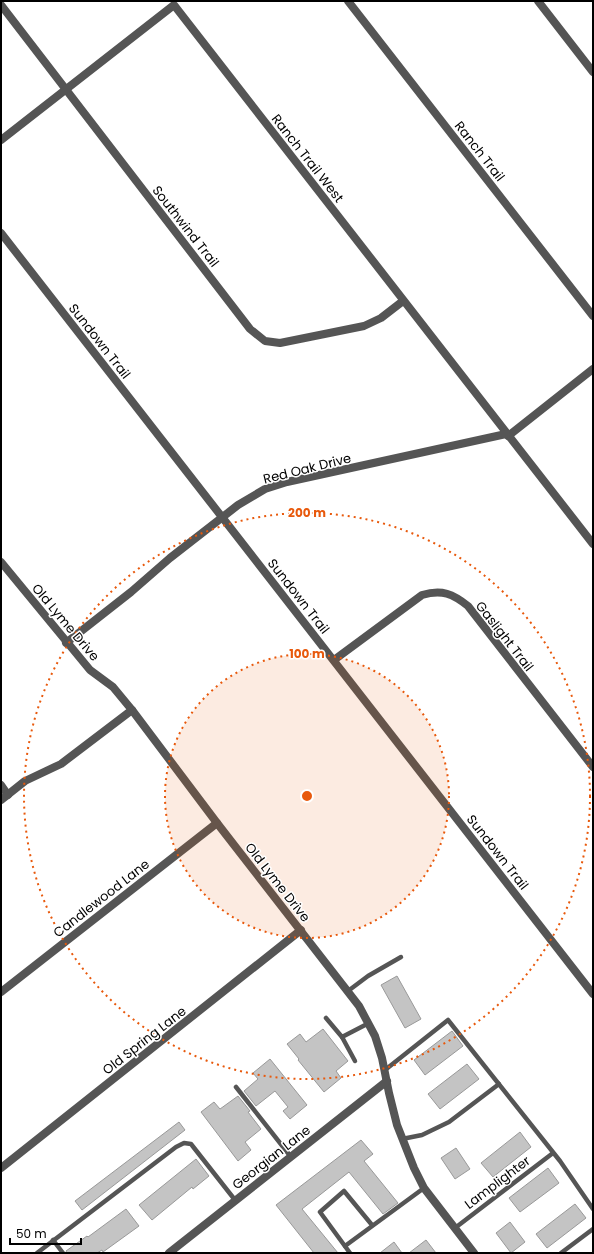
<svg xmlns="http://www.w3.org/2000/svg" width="594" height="1254" font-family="Poppins,sans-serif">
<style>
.building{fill:#c4c4c4;stroke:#999}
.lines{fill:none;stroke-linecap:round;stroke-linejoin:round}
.service{stroke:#555;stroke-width:4.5}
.minor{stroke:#555;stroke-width:8}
.ring{fill:none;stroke:#e8590c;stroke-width:2;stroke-dasharray:2 4}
.labels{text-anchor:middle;stroke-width:3;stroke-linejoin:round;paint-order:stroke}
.street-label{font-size:13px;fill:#000;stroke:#fff}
.centre{fill:#e8590c;stroke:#fff;stroke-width:2}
.ring-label{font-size:12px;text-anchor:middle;font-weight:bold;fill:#e8590c;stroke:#fff;stroke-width:3;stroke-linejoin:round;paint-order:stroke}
</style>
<rect width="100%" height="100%" fill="#fff"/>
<g class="building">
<polygon points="397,976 421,1019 405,1028 381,985"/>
<polygon points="323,1029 348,1061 336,1071 341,1078 324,1092 298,1060 299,1059 287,1044 300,1034 306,1042"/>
<polygon points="452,1031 463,1046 425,1075 414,1060"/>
<polygon points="270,1059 307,1105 290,1119 283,1111 288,1107 275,1091 256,1106 244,1091 258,1079 253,1073"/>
<polygon points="467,1064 479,1079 440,1109 428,1094"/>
<polygon points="238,1096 250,1111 248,1112 261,1129 245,1142 251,1150 238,1161 201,1112 214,1102 220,1109"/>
<polygon points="179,1122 185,1130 82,1210 75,1201"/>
<polygon points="520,1132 531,1147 493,1177 481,1163"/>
<polygon points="361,1140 373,1154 364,1161 398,1203 383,1214 349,1172 302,1209 338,1253 314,1253 276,1205"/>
<polygon points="456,1148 470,1169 455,1179 441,1158"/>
<polygon points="196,1159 209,1176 193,1189 192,1187 152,1220 139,1205"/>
<polygon points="548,1168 559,1183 520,1212 509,1198"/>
<polygon points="575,1204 586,1218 547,1248 536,1234"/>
<polygon points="126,1209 139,1226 103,1252 102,1250 97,1253 67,1253 66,1251 87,1236 88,1237"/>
<polygon points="510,1222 525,1242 511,1253 496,1233"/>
<polygon points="426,1240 436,1253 409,1253"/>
<polygon points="394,1242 402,1253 380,1253"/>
</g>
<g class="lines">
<g class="service">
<polyline points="348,991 368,976 401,957"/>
<polyline points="326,1018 342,1037 369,1023"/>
<polyline points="342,1037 355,1061"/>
<polyline points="385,1070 448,1020 560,1161 593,1209"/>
<polyline points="236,1087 291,1157"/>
<polyline points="402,1139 422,1135 449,1122 499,1084"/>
<polyline points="455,1228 553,1153"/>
<polyline points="53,1240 63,1253"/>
<polyline points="345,1246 424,1188"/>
<polyline points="37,1253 176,1147 184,1143 191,1144 235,1200"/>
<polyline points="350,1253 320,1212 344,1191 372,1225"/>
<polyline points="561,1253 593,1229"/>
</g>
<g class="minor">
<polyline points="348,1 593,316"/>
<polyline points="538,1 593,72"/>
<polyline points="1,5 250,329 265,341 280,343 364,326 381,318 403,301"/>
<polyline points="1,140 174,5 593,544"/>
<polyline points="1,233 593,994"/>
<polyline points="508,436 593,369"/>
<polyline points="1,562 90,670 113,687 132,710 217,823 359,1006 375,1036 382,1058 389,1093 397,1125 414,1168 424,1188 474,1253"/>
<polyline points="66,643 131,592 170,558 238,505 265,489 287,482 506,434"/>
<path d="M334,660L422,595C442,589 453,594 468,606L593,767"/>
<polyline points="1,785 8,795"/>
<polyline points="1,800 25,781 61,764 132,710"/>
<polyline points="1,992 217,823"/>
<polyline points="1,1168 301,930"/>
<polyline points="169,1253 387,1081"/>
</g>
</g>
<circle cx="307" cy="796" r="142" fill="#e8590c" fill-opacity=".12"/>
<g class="ring">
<circle cx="307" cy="796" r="142"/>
<circle cx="307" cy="796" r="283"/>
</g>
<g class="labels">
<g class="street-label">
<text transform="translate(480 151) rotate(52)" y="5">Ranch Trail</text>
<text transform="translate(308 158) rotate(52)" y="5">Ranch Trail West</text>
<text transform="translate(186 226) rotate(52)" y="5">Southwind Trail</text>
<text transform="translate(100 341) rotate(52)" y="5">Sundown Trail</text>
<text transform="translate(307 468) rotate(-14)" y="5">Red Oak Drive</text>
<text transform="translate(299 596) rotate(52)" y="5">Sundown Trail</text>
<text transform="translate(66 622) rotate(50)" y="5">Old Lyme Drive</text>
<text transform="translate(505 636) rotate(52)" y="5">Gaslight Trail</text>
<text transform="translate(498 852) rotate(52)" y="5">Sundown Trail</text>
<text transform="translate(278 882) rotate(52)" y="5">Old Lyme Drive</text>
<text transform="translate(101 898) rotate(-38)" y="5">Candlewood Lane</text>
<text transform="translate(144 1040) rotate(-38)" y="5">Old Spring Lane</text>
<text transform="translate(271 1157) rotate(-38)" y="5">Georgian Lane</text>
<text transform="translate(497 1182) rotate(-37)" y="5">Lamplighter</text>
</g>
</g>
<circle cx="307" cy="796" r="6" class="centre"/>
<g class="ring-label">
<text x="307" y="517">200 m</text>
<text x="307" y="658">100 m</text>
</g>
<rect width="594" height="1254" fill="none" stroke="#000000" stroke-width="4"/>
<path d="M10 1238v6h71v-6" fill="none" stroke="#000000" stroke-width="2"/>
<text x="16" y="1238" font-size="12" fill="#000000" stroke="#ffffff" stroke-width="3" paint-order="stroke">50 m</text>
</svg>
